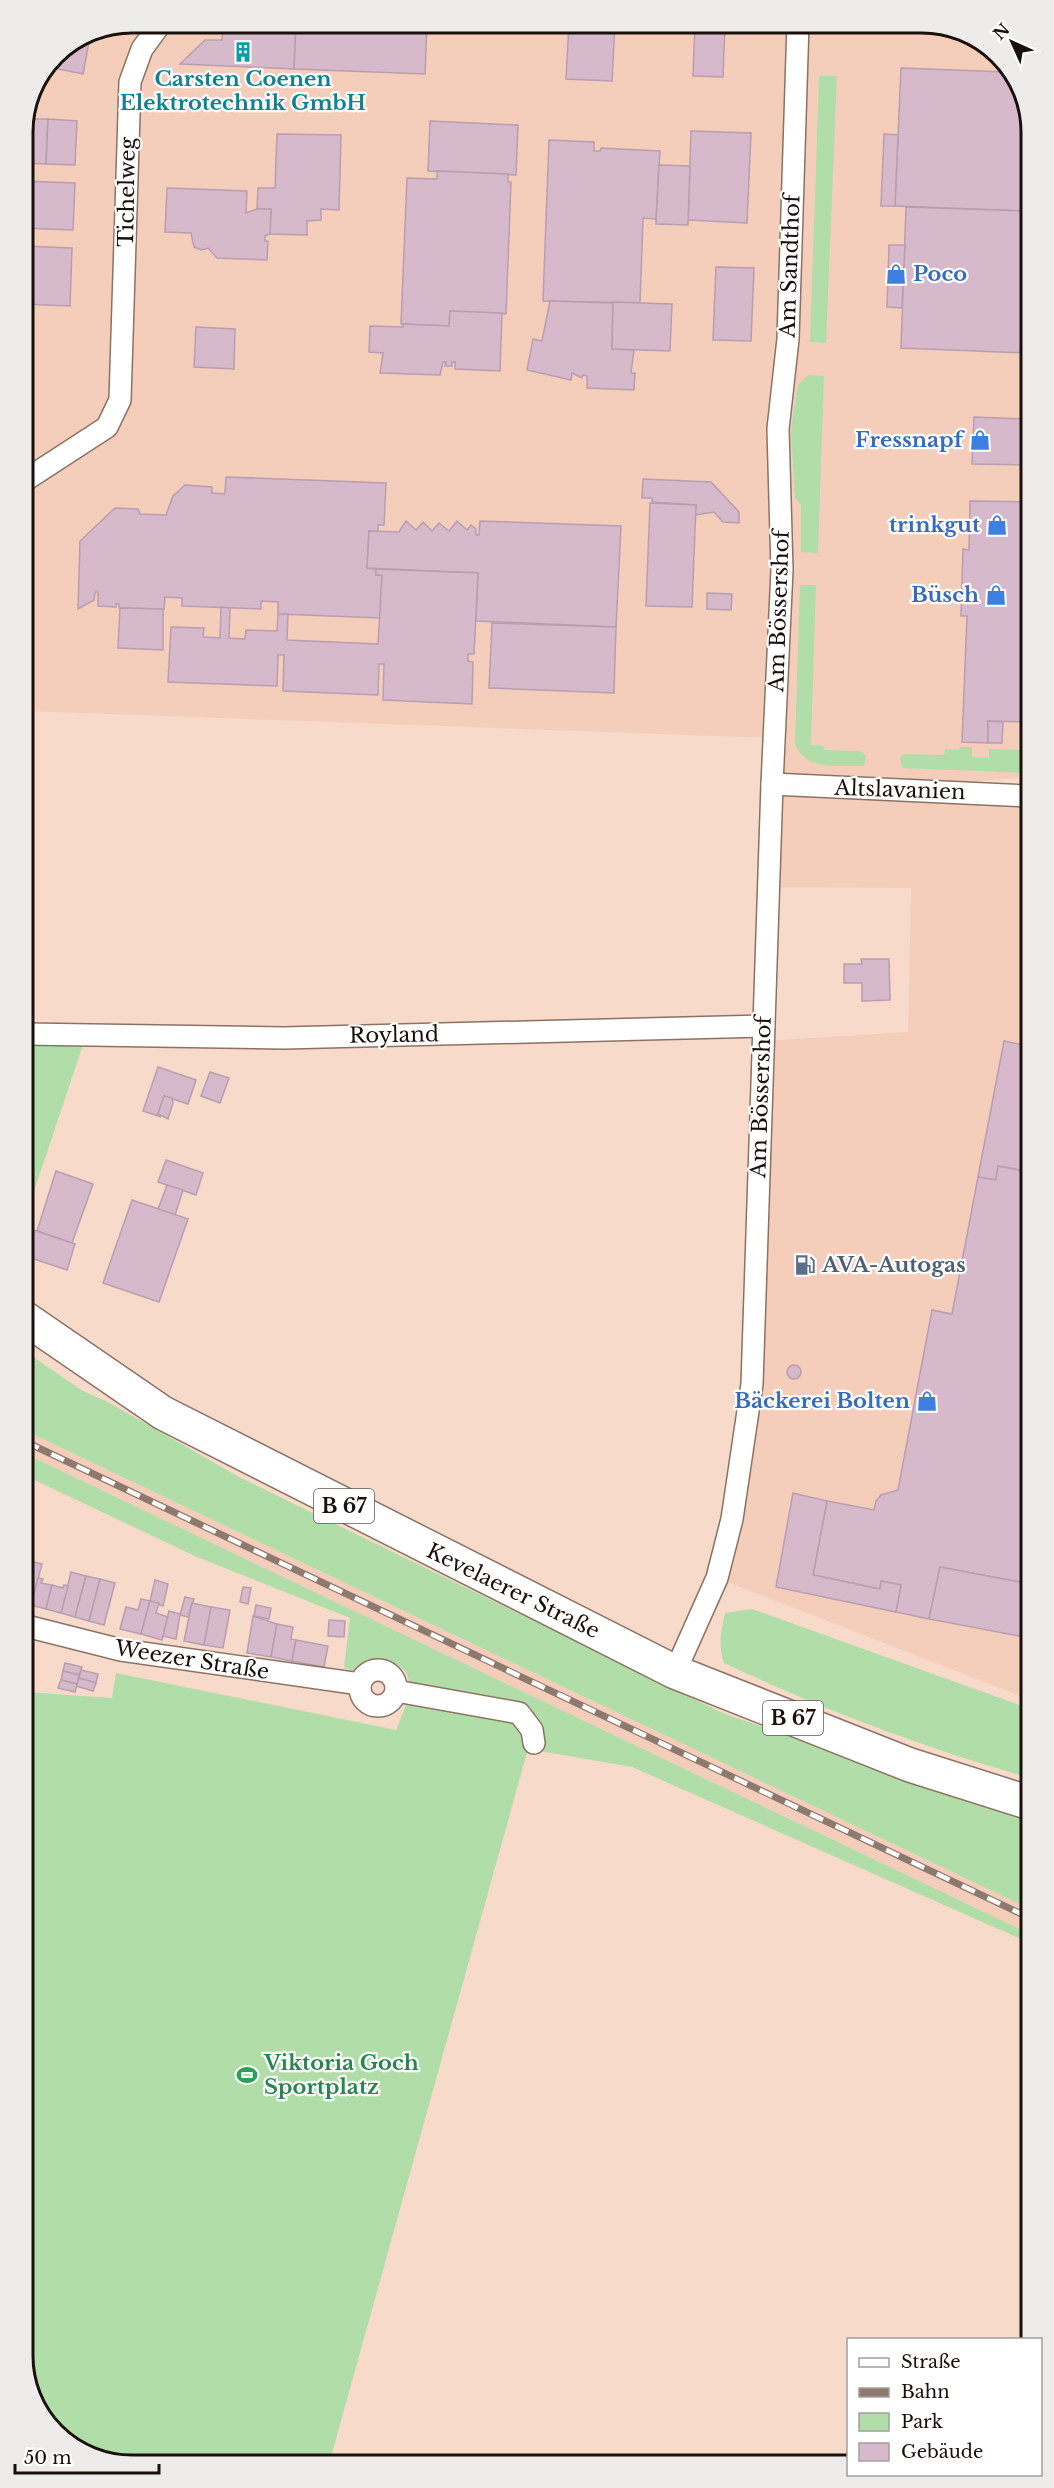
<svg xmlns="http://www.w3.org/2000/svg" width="1054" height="2488" font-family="'Libre Baskerville',serif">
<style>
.built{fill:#f4cebb}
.green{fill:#b1dea8}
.building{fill:#d6bacc;stroke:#ba9eb0;stroke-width:1.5}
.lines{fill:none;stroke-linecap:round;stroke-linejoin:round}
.minor-casing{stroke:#8c7263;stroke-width:24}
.primary-casing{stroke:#8c7263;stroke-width:36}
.minor{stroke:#fff;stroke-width:21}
.primary{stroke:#fff;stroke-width:33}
.rail-casing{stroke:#8d796e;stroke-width:7}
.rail{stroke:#fff;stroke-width:4.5;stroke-dasharray:14;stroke-linecap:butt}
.labels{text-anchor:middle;stroke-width:4.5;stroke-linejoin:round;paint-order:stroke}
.shield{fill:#fff;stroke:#5f5854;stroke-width:1.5}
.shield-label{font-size:20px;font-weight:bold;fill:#1a100b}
.culture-label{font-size:21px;font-weight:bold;fill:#0d838f;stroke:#fff}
.street-label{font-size:21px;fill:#1a100b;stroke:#fff}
.shop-label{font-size:21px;font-weight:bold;fill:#366cbe;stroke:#fff;text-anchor:end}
.service-label{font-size:21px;font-weight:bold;fill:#4e5e75;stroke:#fff;text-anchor:start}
.leisure-label{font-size:21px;font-weight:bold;fill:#27864d;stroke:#fff;text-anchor:start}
.rim{fill:none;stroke:#1a100b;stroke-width:3}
</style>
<rect width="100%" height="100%" fill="#f8daca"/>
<g class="built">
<polygon points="132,23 930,23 989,45 1026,97 1028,777 888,789 1028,801 1030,1676 1023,1697 717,1578 752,1384 763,1041 908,1032 911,888 769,887 774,738 24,711 23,125 55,54 90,31"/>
<polygon points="26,1431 1030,1909 1030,1934 26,1454"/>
</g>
<g class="green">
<polygon points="819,76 837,76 826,343 810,342"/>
<polygon points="808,375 824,376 818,553 801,552 801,505 795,498 791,434 793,413 798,385"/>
<path d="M800,585H816L811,745L823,746L824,750L860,751L866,756L864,766C840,765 804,772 795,743Z"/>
<polygon points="960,747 972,747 972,757 989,758 989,749 1027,750 1028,773 902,768 900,757 905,754 944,755 945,749 959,750"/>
<polygon points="25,1034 86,1036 25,1218"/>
<polygon points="26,1352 83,1391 108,1402 239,1477 725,1714 1030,1817 1030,1909 26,1431"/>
<path d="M26,1454L1030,1934V1943L632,1767L528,1749L329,2464L124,2465L65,2443L28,2391L27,1692L112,1698L116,1673L396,1730C402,1715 409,1701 409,1685C409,1658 376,1657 359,1672L344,1668L350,1618L197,1557L26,1476Z"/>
<path d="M752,1609L1028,1708L1030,1706V1778C925,1748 824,1710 724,1663C718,1645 721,1631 725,1613Z"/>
</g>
<g class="building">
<polygon points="240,23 296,23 294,69 180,64 205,40 222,40 223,27 239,28"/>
<polygon points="296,23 427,23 425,74 294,69"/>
<polygon points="569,23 615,23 612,81 566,79"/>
<polygon points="695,23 725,24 723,77 693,76"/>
<polygon points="91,31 83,74 49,67 55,54"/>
<polygon points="901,68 1008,72 1026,97 1026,211 895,206"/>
<polygon points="26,119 48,119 46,164 23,163 23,125"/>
<polygon points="48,119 77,121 75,165 46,164"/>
<polygon points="430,121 518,125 516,175 428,171"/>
<polygon points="691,131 751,133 747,223 688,220"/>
<polygon points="277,134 341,135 339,210 321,209 321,220 307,221 307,235 270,234 271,209 257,209 258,188 275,188"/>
<polygon points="884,134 898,135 895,206 881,206"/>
<polygon points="549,140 594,142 594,151 600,151 601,148 660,151 656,219 643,218 640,303 543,301"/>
<polygon points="659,165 690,166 688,225 656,224"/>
<polygon points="437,171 508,174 508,182 511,182 506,314 450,311 449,326 401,324 407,178 437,179"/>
<polygon points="23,181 75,183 73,230 23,228"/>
<polygon points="167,188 247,191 246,213 257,209 271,209 270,234 265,236 265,241 268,241 267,260 217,258 208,248 201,250 194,247 191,233 165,232"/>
<polygon points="906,207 1026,211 1026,353 901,348"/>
<polygon points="889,245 905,245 902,308 887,307"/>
<polygon points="23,246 72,248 70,306 23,304"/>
<polygon points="716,267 754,268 751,341 713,340"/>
<polygon points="550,301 613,303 612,349 634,350 631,373 635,373 634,390 587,388 587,376 583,375 582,378 572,373 571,380 527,370 533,339 542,341"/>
<polygon points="613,302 672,304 670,351 612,349"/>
<polygon points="450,311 502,313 500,371 455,369 455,362 452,362 452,366 445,366 446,362 443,362 440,375 380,373 383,353 369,352 370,326 403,327 403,324 449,326"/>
<polygon points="196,327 235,329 234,369 194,367"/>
<polygon points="23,336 33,337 32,375 23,375"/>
<polygon points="974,417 1027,419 1027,465 972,464"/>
<polygon points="226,477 386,483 384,525 378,525 378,532 369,531 367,568 376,569 376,575 382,575 380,618 278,614 278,602 261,601 261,609 182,606 182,598 165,597 164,609 119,608 119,604 116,604 116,607 98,606 98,592 95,592 94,600 78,609 80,541 115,508 138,509 140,514 166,515 173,496 185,485 212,487 212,493 225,494"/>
<polygon points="643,479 711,482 739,512 739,523 723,522 714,512 695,515 696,505 652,502 652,498 642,498"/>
<polygon points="970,501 1027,502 1027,722 988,721 988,743 962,742 967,616 961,616 963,549 969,550"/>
<polygon points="650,503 696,505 692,607 646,606"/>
<polygon points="406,521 416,530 423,522 432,531 439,523 449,531 457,521 467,530 471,525 476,529 476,535 479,535 480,521 621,526 616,627 476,621 478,573 367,568 369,531 399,532"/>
<polygon points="376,569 478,573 474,654 468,654 468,661 473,662 472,704 383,700 384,664 379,664 378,695 283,691 284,655 278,655 277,686 168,682 171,627 204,628 203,637 220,638 221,607 230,608 229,638 245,639 246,630 277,631 278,614 288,614 287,640 378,644 382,575 376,575"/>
<polygon points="707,593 732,594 731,610 707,609"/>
<polygon points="120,608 163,609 163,650 118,648"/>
<polygon points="492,623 616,627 614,693 489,688"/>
<polygon points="988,721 1003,722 1002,743 988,743"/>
<polygon points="861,959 889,959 890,1000 862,1001 862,983 844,983 844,964 862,964"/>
<polygon points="1004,1041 1028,1046 1029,1172 998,1166 996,1180 978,1177"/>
<polygon points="158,1067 196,1080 188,1104 164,1096 158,1114 161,1117 143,1111"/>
<polygon points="210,1072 229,1078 220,1103 201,1096"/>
<polygon points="164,1096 172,1098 173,1103 168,1119 158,1114"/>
<polygon points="166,1160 203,1173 196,1195 158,1182"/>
<polygon points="998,1166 1029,1172 1030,1584 940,1567 929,1619 896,1612 901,1585 881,1581 880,1589 813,1575 827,1501 874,1510 876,1501 881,1495 898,1490 932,1310 952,1314 978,1177 996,1180"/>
<polygon points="56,1171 93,1184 72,1243 37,1231"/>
<polygon points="167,1185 183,1190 175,1215 158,1209"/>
<polygon points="132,1200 188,1219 159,1302 103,1283"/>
<polygon points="33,1230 75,1244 67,1270 25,1256"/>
<circle cx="794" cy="1372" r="7"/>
<polygon points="793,1493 827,1501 813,1575 880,1589 881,1581 901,1585 896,1612 776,1587"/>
<polygon points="27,1560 42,1564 31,1605 26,1603"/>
<polygon points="940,1567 1030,1584 1030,1638 929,1619"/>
<polygon points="71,1572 86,1576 75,1617 61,1613"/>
<polygon points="86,1576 100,1579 89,1621 75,1617"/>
<polygon points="38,1578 43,1579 41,1583 52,1585 46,1609 31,1605"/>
<polygon points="100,1579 115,1583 104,1625 89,1621"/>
<polygon points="155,1580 168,1584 163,1606 150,1601"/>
<polygon points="52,1585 63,1588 64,1585 68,1586 61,1613 46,1609"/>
<polygon points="243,1587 251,1588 248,1604 240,1602"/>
<polygon points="185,1597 194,1599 188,1617 180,1615"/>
<polygon points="141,1599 150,1601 141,1634 120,1629 126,1607 138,1610"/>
<polygon points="150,1601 159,1603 156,1613 168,1617 162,1640 141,1634"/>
<polygon points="192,1603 211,1607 204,1645 184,1641"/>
<polygon points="256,1605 271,1608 269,1619 254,1616"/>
<polygon points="211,1607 230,1610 223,1648 204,1645"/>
<polygon points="169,1611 180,1614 176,1639 163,1636"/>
<polygon points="253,1616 277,1624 271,1657 247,1653"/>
<polygon points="329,1620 345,1621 344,1637 328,1636"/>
<polygon points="277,1624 293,1627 291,1639 296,1640 292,1661 271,1657"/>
<polygon points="296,1640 328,1646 324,1667 292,1661"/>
<polygon points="65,1663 82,1667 79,1675 63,1671"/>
<polygon points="81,1670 98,1674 96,1683 79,1678"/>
<polygon points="63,1671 79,1675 77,1684 61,1680"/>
<polygon points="79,1678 96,1683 93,1691 76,1686"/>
<polygon points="61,1680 77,1684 75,1692 58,1688"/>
</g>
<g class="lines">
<g class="minor-casing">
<g id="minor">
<polyline points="24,481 107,427 120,400 130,82 142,49 161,23"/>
<polyline points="772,784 1028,796"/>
<polyline points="25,1034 284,1038 764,1026"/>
<polyline points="26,1626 121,1650 360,1684"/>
<circle cx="378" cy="1688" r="18"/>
<polyline points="675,1672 717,1578 732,1519 752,1384 772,784 782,570 778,429 788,339 798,23"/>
<polyline points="396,1691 519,1713 532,1730 534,1743"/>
</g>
</g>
<g class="primary-casing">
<polyline id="primary" points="26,1319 163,1413 675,1672 910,1765 1030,1803"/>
</g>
<use href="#minor" class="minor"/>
<use href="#primary" class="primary"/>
<g class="rail-casing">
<polyline id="rail" points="26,1442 1030,1918"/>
</g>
<use href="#rail" class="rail"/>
</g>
<defs>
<g id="building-bare" transform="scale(1.62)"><path d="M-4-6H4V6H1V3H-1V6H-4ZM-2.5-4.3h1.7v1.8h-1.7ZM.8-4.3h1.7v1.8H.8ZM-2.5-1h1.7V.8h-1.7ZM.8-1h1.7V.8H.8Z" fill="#0f9aa8" stroke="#fff" stroke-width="2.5" paint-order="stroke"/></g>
<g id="shop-bare" transform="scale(1.62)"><path d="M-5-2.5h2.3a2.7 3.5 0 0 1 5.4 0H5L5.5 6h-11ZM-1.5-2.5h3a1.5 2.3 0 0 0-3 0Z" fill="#3f7fe0" stroke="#fff" stroke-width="2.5" paint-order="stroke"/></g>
<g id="fuel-bare" transform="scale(1.62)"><path d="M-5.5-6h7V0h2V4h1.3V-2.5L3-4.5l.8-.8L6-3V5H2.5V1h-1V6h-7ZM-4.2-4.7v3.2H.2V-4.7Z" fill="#5c6f8a" stroke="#fff" stroke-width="2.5" paint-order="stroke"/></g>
<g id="stadium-bare" transform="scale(1.62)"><path d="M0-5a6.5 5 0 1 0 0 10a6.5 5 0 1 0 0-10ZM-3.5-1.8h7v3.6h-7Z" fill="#2e9e5b" stroke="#fff" stroke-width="2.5" paint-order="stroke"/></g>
</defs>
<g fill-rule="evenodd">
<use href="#building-bare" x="243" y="52"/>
<use href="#shop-bare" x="896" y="274"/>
<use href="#shop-bare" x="980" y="440"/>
<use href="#shop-bare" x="997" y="525"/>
<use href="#shop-bare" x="996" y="595"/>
<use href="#fuel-bare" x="805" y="1265"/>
<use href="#shop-bare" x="927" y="1401"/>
<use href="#stadium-bare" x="247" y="2075"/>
</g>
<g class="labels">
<g class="shield">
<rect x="314" y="1489" width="60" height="34" rx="4.5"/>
<rect x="763" y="1701" width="60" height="34" rx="4.5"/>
</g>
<g class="shield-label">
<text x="344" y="1513">B 67</text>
<text x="793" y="1725">B 67</text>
</g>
<g class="culture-label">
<text x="243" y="86">Carsten Coenen<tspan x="243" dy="24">Elektrotechnik GmbH</tspan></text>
</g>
<g class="street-label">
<text transform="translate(127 192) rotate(-89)" y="7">Tichelweg</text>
<text transform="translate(790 266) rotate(-88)" y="7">Am Sandthof</text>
<text transform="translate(779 611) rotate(-88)" y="7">Am Bössershof</text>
<text transform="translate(900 790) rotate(2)" y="7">Altslavanien</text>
<text transform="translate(394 1035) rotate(-1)" y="7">Royland</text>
<text transform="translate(761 1097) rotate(-88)" y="7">Am Bössershof</text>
<text transform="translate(513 1591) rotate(26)" y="7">Kevelaerer Straße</text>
<text transform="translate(192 1660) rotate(9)" y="7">Weezer Straße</text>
</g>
<g class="shop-label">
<text x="913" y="281" text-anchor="start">Poco</text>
<text x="963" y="447">Fressnapf</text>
<text x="980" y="532">trinkgut</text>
<text x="979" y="602">Büsch</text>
<text x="910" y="1408">Bäckerei Bolten</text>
</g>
<g class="service-label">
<text x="822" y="1272">AVA-Autogas</text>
</g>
<g class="leisure-label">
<text x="264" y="2070">Viktoria Goch<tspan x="264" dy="24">Sportplatz</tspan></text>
</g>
</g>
<path d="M0 0H1054V2488H0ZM132 33H922A99 99 0 0 1 1021 132V2356A99 99 0 0 1 922 2455H132A99 99 0 0 1 33 2356V132A99 99 0 0 1 132 33Z" fill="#edeceb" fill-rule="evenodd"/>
<path class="rim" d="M132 33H922A99 99 0 0 1 1021 132V2356A99 99 0 0 1 922 2455H132A99 99 0 0 1 33 2356V132A99 99 0 0 1 132 33Z"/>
<rect x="847" y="2338" width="195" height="138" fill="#ffffff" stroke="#a39f9d" stroke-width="1.5"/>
<rect x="859" y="2358" width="30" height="9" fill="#ffffff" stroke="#a39f9d" stroke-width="1.5"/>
<text x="901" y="2368" font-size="18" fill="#1a100b">Straße</text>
<rect x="859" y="2388" width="30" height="9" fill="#8d796e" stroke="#a39f9d" stroke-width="1.5"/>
<text x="901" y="2398" font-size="18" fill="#1a100b">Bahn</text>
<rect x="859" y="2413" width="30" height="18" fill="#b1dea8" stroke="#a39f9d" stroke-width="1.5"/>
<text x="901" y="2428" font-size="18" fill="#1a100b">Park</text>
<rect x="859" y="2443" width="30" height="18" fill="#d6bacc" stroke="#a39f9d" stroke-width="1.5"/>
<text x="901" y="2458" font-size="18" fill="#1a100b">Gebäude</text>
<g transform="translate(1012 42) rotate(315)" stroke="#ffffff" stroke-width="4.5" paint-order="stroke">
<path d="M0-4.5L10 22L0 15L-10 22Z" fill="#1a100b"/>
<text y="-9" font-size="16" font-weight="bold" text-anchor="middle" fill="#1a100b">N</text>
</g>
<path d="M15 2464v9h144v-9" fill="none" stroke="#1a100b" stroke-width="3"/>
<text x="24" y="2464" font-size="18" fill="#1a100b" stroke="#ffffff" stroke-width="4.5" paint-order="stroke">50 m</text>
</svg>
